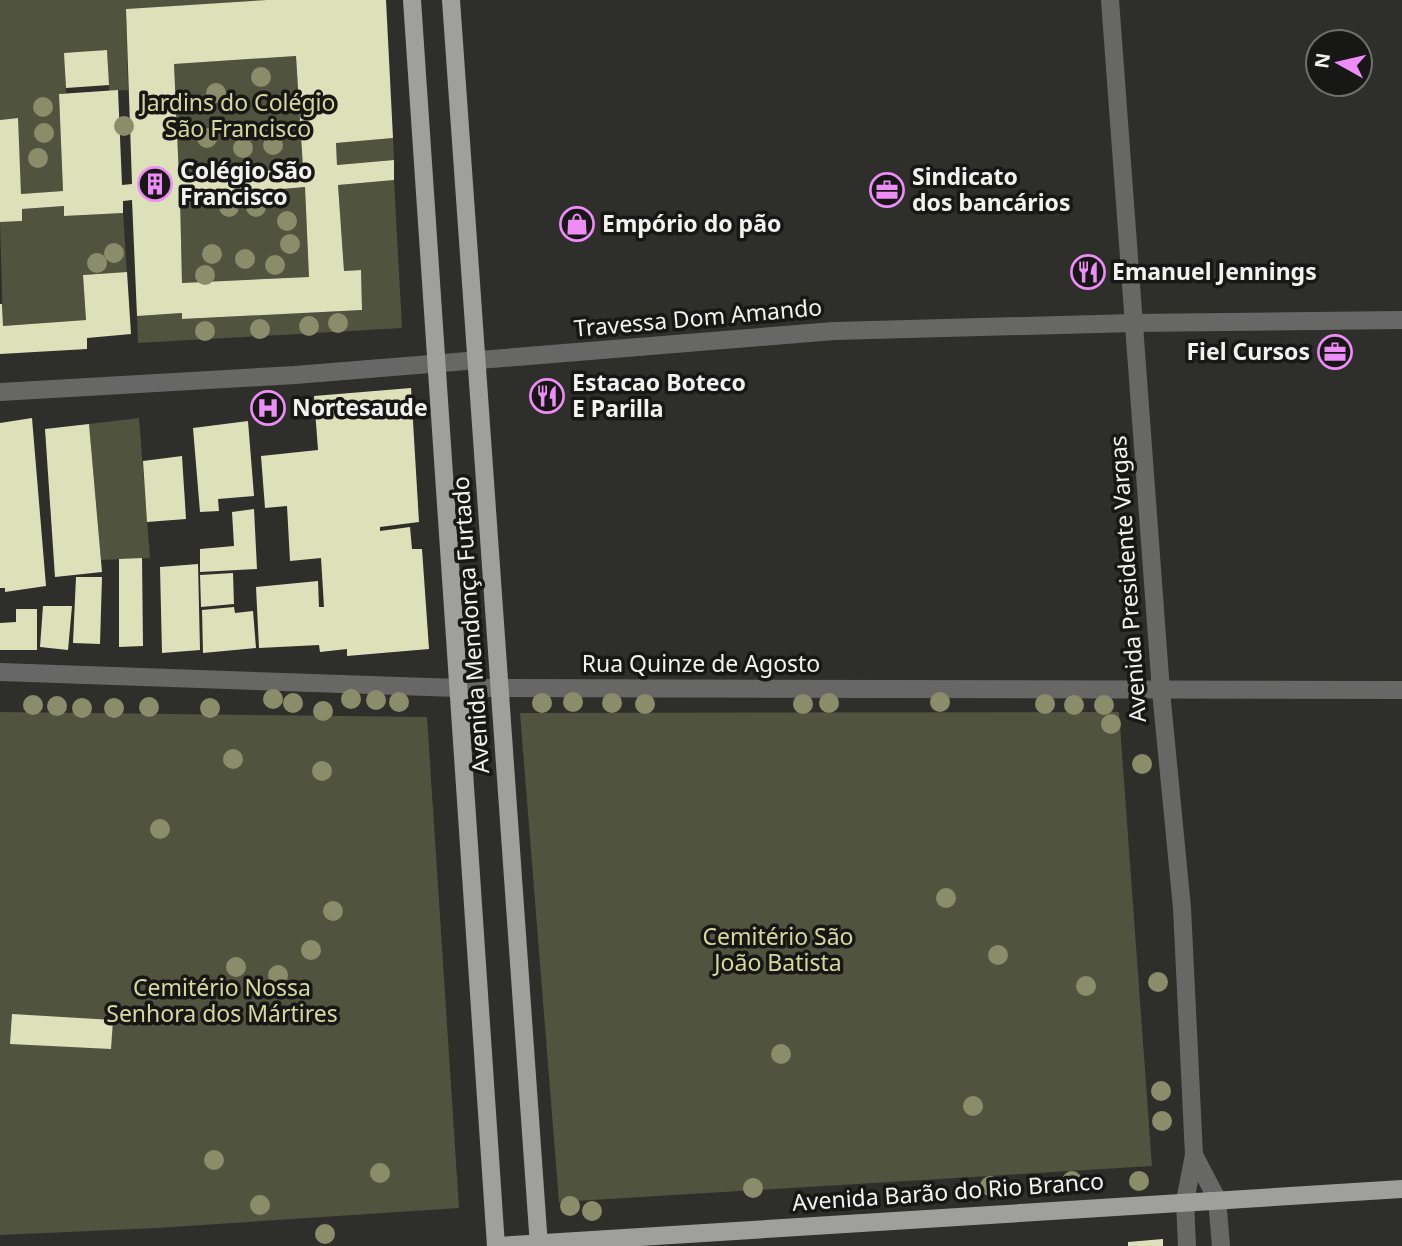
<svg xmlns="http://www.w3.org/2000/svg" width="1402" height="1246" font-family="'Noto Sans',sans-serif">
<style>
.green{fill:#50533e}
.building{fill:#dce1ba;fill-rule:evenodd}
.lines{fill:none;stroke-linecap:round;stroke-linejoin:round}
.minor{stroke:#676866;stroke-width:18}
.major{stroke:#9fa09c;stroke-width:18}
.tree{fill:#898d69}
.labels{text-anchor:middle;stroke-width:7;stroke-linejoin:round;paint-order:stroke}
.park-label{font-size:23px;fill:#d3da9b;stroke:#171715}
.poi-label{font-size:23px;font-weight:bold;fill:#f2f3f0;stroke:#171715;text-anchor:start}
.street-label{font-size:23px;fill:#f2f3f0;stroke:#171715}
</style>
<rect width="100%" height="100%" fill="#2e2f2b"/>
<g class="green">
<polygon points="0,0 267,0 126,9 128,90 109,91 107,50 65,54 66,93 59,94 63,191 21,194 17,118 0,120"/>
<polygon points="296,56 303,168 179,177 174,64"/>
<polygon points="393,138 394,160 337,165 336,143"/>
<polygon points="394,180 402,328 138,343 137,316 182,313 183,319 362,310 361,270 344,271 338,185"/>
<polygon points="305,187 309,277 182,283 180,198"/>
<polygon points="64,206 65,216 123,213 127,272 83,275 86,320 3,326 0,222 22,221 22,209"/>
<polygon points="139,418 150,558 101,560 89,424"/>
<polygon points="0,712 427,717 459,1208 157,1228 0,1235"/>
<polygon points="1119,712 1152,1166 559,1202 520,713"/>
</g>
<g class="building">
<path d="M267,0H386L393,138L336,143L337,165L394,160V180L338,185L344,271L361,270L362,310L182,319V313L137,316L132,200L123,201V213L64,216V206L22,209V221L0,222V120L18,118L21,194L63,191L59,94L118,90L122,185L132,184L126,9ZM296,56L303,168L179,177L174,64ZM305,187L309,277L182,283L180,198Z"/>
<polygon points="107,50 109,85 66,88 64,53"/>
<polygon points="127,272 131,334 87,338 87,349 0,354 0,304 2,304 3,326 86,320 83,275"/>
<polygon points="411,388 419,522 380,527 380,531 410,527 412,549 422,549 429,649 347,656 347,649 320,652 319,645 259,648 256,587 318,581 319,607 324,607 321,558 290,561 287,506 265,508 261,456 318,450 314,396"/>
<polygon points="32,418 46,586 5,592 5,588 0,588 0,423"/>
<polygon points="248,421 254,496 218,499 219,511 200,512 193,428"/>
<polygon points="89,424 102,572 55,577 45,429"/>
<polygon points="182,456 186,519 147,522 143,461"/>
<polygon points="254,509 257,569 200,572 200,549 234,546 232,512"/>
<polygon points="142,558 143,646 119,647 119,559"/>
<polygon points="198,564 200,650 162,653 160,567"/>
<polygon points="233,573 234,604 201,607 200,575"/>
<polygon points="76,577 102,577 100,644 73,643"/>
<polygon points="43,606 72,606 68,650 40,647"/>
<polygon points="234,607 235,613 253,611 256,648 203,653 202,610"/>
<polygon points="16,609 37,609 37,650 0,650 0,623 16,622"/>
<polygon points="12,1014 113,1020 111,1049 10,1044"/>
<polygon points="1163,1239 1163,1246 1128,1246 1128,1242"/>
</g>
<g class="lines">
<g class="minor">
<polyline points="1110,0 1161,691 1182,908 1194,1155 1185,1201 1187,1246"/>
<polyline points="0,392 295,375 834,331 1133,323 1402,320"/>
<polyline points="0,672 457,688 1402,690"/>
<polyline points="1194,1155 1217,1199 1221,1246"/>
</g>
<g class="major">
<polyline points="412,0 496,1246"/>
<polyline points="451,0 539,1246"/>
<polyline points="497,1246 1402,1189"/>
</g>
</g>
<g class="tree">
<circle cx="261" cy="77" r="10"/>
<circle cx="216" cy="93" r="10"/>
<circle cx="43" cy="107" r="10"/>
<circle cx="124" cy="126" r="10"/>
<circle cx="44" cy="133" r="10"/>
<circle cx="207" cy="138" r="10"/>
<circle cx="273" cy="145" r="10"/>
<circle cx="243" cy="148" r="10"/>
<circle cx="38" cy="158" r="10"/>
<circle cx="229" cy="207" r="10"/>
<circle cx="256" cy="207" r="10"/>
<circle cx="287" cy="221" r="10"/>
<circle cx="290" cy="244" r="10"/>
<circle cx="114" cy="253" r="10"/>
<circle cx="212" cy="254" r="10"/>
<circle cx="245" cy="259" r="10"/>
<circle cx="97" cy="263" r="10"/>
<circle cx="275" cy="265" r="10"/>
<circle cx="205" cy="275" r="10"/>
<circle cx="338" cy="323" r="10"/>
<circle cx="309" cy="326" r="10"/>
<circle cx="260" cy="329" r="10"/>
<circle cx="205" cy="331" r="10"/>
<circle cx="273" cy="699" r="10"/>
<circle cx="351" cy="699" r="10"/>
<circle cx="376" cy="700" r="10"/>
<circle cx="399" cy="702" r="10"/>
<circle cx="573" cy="702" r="10"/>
<circle cx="940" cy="702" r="10"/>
<circle cx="293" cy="703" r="10"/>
<circle cx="542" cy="703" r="10"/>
<circle cx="612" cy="703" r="10"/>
<circle cx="829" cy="703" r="10"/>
<circle cx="645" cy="704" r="10"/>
<circle cx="803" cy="704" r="10"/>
<circle cx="1045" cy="704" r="10"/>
<circle cx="33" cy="705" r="10"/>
<circle cx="1074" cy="705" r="10"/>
<circle cx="1104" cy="705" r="10"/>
<circle cx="57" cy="706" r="10"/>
<circle cx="149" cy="707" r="10"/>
<circle cx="82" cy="708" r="10"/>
<circle cx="114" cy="708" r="10"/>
<circle cx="210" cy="708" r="10"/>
<circle cx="323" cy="711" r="10"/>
<circle cx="1111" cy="724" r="10"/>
<circle cx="233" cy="759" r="10"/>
<circle cx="1142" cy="764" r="10"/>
<circle cx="322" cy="771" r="10"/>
<circle cx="160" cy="829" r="10"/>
<circle cx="946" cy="898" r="10"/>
<circle cx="333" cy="911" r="10"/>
<circle cx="311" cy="950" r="10"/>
<circle cx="998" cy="955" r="10"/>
<circle cx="236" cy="967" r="10"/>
<circle cx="278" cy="975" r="10"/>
<circle cx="1158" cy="982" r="10"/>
<circle cx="1086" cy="986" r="10"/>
<circle cx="781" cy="1054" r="10"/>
<circle cx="1161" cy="1091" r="10"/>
<circle cx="973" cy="1106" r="10"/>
<circle cx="1162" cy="1121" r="10"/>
<circle cx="214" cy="1160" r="10"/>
<circle cx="380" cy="1173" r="10"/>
<circle cx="1072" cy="1181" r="10"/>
<circle cx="1139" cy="1181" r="10"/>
<circle cx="990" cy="1186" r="10"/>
<circle cx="753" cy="1188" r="10"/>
<circle cx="260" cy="1205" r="10"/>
<circle cx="570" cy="1206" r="10"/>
<circle cx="592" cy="1211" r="10"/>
<circle cx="325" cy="1234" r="10"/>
</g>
<defs>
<g id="building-ring" transform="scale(1.75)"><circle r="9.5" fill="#171715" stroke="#ee8cf8" stroke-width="1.5"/><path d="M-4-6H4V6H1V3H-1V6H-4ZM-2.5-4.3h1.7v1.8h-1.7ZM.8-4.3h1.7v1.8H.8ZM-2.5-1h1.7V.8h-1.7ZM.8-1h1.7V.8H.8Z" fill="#ee8cf8"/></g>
<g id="office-ring" transform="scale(1.75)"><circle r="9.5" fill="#171715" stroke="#ee8cf8" stroke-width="1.5"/><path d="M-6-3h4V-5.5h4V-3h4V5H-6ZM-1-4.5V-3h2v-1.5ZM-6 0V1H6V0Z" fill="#ee8cf8"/></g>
<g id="shop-ring" transform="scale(1.75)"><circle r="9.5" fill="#171715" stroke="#ee8cf8" stroke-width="1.5"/><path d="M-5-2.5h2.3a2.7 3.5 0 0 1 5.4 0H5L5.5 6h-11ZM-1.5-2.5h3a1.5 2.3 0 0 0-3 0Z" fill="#ee8cf8"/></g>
<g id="restaurant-ring" transform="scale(1.75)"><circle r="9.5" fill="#171715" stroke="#ee8cf8" stroke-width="1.5"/><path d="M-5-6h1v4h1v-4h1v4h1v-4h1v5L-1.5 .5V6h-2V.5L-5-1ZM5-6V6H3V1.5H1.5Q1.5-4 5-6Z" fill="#ee8cf8"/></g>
<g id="hospital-ring" transform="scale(1.75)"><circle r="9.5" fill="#171715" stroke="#ee8cf8" stroke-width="1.5"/><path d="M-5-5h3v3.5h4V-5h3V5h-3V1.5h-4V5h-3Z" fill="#ee8cf8"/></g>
</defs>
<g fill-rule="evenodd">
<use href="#building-ring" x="155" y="184"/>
<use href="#office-ring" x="887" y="190"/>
<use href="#shop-ring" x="577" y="224"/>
<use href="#restaurant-ring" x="1088" y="272"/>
<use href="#office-ring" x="1335" y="352"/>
<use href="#restaurant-ring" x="547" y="396"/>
<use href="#hospital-ring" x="268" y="408"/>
</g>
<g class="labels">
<g class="park-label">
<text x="238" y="111">Jardins do Colégio<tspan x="238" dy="26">São Francisco</tspan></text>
<text x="778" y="945">Cemitério São<tspan x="778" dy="26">João Batista</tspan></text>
<text x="222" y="996">Cemitério Nossa<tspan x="222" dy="26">Senhora dos Mártires</tspan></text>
</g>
<g class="poi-label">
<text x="180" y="179">Colégio São<tspan x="180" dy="26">Francisco</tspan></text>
<text x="912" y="185">Sindicato<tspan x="912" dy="26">dos bancários</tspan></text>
<text x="602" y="232">Empório do pão</text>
<text x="1112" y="280">Emanuel Jennings</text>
<text x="1310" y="360" text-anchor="end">Fiel Cursos</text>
<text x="572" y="391">Estacao Boteco<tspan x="572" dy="26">E Parilla</tspan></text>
<text x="292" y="416">Nortesaude</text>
</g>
<g class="street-label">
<text transform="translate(698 318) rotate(-5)" y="8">Travessa Dom Amando</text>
<text transform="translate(1128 579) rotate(-94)" y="8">Avenida Presidente Vargas</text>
<text transform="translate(471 625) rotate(-94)" y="8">Avenida Mendonça Furtado</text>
<text x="701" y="672">Rua Quinze de Agosto</text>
<text transform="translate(948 1192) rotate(-4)" y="8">Avenida Barão do Rio Branco</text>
</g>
</g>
<g transform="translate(1339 63) rotate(278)"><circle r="33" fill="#171715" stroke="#6f6f6d" stroke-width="2"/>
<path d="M0-5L12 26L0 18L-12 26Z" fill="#ee8cf8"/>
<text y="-10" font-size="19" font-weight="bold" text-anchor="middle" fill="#f2f3f0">N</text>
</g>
</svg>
